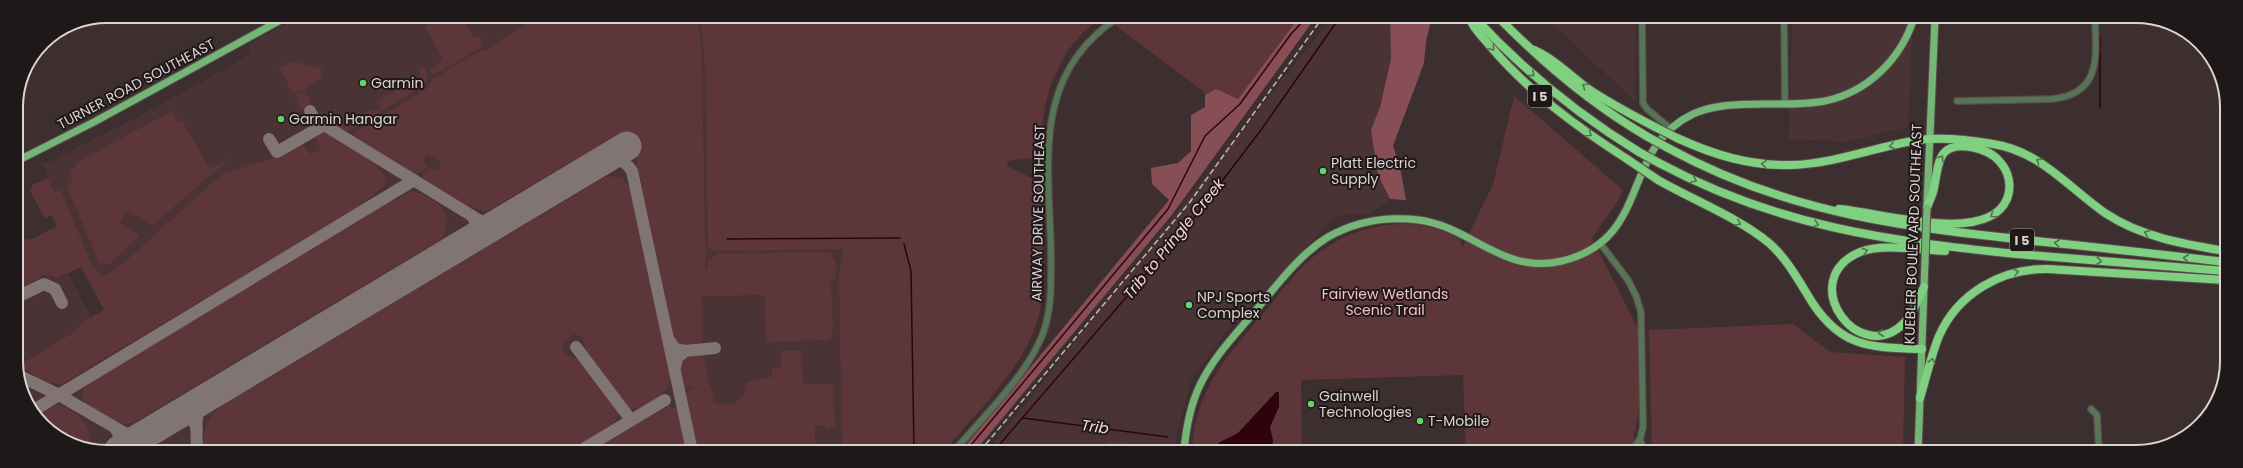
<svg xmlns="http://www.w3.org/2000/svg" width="2243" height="468" font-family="Poppins,sans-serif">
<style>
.built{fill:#4a3335}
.green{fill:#5d363a}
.forest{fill:#874f55}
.water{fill:#30020c}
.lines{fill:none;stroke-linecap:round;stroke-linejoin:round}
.stream{stroke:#30020c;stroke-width:1.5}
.taxiway{stroke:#807474;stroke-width:12}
.runway{stroke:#807474;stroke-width:29}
.minor-casing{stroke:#5a4c4d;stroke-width:8}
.major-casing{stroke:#5a4c4d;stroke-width:9}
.highway-casing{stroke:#5a4c4d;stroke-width:10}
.minor{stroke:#567555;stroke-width:5.5}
.major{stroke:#74b675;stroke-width:7}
.highway{stroke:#80d081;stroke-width:8}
.rail{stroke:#c4b9ba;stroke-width:1.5;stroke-dasharray:6 3;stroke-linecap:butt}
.major-bridge-casing{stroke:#5a4c4d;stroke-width:9;stroke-linecap:butt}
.highway-bridge-casing{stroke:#5a4c4d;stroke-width:10;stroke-linecap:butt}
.major-bridge{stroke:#74b675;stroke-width:7}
.highway-bridge{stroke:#80d081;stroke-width:8}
.oneway{stroke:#50744d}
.poi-dot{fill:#63d468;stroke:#1f1819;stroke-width:1.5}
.labels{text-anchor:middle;stroke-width:4;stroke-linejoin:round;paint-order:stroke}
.shield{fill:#1f1819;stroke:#a49b9b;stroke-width:1}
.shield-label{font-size:13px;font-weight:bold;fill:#ddd3d3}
.poi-label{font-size:14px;fill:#ddd3d3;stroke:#1f1819;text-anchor:start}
.street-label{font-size:14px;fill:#ddd3d3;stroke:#1f1819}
.park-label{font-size:14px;fill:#f7c0c5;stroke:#1f1819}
.water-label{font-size:15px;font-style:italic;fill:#fbd6d9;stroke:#1f1819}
.rim{fill:none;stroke:#ddd3d3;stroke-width:2}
</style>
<rect width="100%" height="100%" fill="#3d2e2f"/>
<g class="built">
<polygon points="299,16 1102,17 1083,33 1068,51 1049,88 1040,130 1041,157 1007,161 1008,167 1041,182 1042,287 1040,311 1033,333 1017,364 944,451 90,450 43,425 20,382 117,323 54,192 42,163 49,162 126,123 207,79 248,55 250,44"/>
<polygon points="1332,17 1390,17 1391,59 1380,107 1371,130 1378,175 1390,199 1371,213 1336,216 1224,334 1191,381 1176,437 1176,451 988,451"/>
<polygon points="1545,17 1636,17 1635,101"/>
<polygon points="1792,17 1913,18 1908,127 1848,142 1789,139"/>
<polygon points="68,274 91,317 82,322 76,331 18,365 17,279 25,287 48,275 58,278"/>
</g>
<g class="green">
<polygon points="440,16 462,16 474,38 480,37 482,44 480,48 434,75 429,69 444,60 425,27 441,18"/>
<polygon points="539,16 698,16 702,60 705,245 707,254 704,270 708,270 708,261 717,254 824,252 831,254 836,263 835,279 831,280 833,331 831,338 827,340 766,342 765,295 702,296 703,338 701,342 682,346 676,343 673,337 636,158 620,133 487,211 466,206 420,178 429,168 435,171 440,168 441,162 427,155 423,160 427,164 427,168 415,175 354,138 355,132 426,89 433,79 476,53 486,50"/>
<path d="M700,17H1102C1054,49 1040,103 1041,157L1007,161L1008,167L1041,182C1041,223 1047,270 1040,310C1031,361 977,412 944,451H845L842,442L839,275L843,249L713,251L708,247L705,65Z"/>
<polygon points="1127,17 1299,17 1237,100 1216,89 1205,95 1203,91 1115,25"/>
<polygon points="291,61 320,68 322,70 320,79 305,89 293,93 279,68"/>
<polygon points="423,66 428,77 426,84 382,111 377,102 421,76 418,70"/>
<polygon points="305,90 311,105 302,110 295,99 298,97 294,94"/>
<path d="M1514,96L1623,190L1618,201L1592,238L1638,329L1639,410L1634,436V451H1466L1463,375L1301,380L1302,451H1192C1195,391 1225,358 1262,315C1278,296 1293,274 1312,258C1352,224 1415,211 1461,240L1462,248L1493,184Z"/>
<polygon points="379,108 381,112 346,132 320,117 327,116 329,120 332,118 335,122 339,120 341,124 351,121 353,119 359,120 362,115 370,110 375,111"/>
<polygon points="172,111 179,123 182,121 210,169 231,157 153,225 127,211 120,223 139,236 111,263 100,265 68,188 68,184 73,182 68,171 75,168 78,162"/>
<path d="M321,130C338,136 375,161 386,177L384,186L353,211L61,384L48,383L22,368V363L76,331L82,322L104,310L81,267L58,278L48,275L42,276L26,286L22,285L17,280V243L27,238L31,240L57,226L51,215L45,218L44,217L30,191L33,184L48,178L54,192L59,190L61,191L93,268L103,276L109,274L127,260L222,174L271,159L302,141L311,155L321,148L313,134Z"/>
<path d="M607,176L622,178L631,189L671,374C673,391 642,414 627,408L587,356L584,339L579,335L573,334L564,341L562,346L566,354L581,361L620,413L615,422L569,451L203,450C203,431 206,419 221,406Z"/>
<path d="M411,192C417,192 421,194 426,196C444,204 452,219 443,238L133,423C118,426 91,414 83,401V389L92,380L377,209Z"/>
<polygon points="1793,324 1830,352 1905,357 1903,452 1652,451 1649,330"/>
<polygon points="781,351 801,351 803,384 833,384 835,427 826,429 825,425 815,426 815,450 825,450 826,446 834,446 836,451 697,451 685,393 695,388 693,386 684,389 679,366 682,359 704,353 708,380 713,393 713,402 716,404 736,403 740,397 745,395 746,382 772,377 772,368 781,368"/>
<path d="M58,404C79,412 95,426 88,449L43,425L36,413L51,405Z"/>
<polygon points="668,406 676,408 679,412 687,451 592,451"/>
<polygon points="1108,441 1137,445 1141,451 1107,451 1104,445"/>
</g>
<g class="forest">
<polygon points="1299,17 1316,17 1171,216 975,451 961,451 1169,200 1152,184 1151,168 1178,163 1191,151 1191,115 1205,107 1205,95 1216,89 1238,99"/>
<polygon points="1390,17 1432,17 1426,41 1424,63 1393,146 1400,167 1406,200 1390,199 1378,175 1371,130 1380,107 1391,59"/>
</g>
<polygon class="water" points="1276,392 1279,392 1279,407 1270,427 1273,440 1271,451 1209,451 1220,442 1238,433"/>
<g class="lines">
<g class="stream">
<polyline points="2100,36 2100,107"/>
<polyline points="727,239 900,238"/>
<polyline points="904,244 911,271 914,451"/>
<polyline points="1023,418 1168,437"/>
<polyline points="966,451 1168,209 1205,136 1240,104 1291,34 1307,17"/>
<polyline points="994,451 1190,223 1261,130 1340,17"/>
</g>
<g class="taxiway">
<polyline points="310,111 314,119 324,125"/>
<polyline points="269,139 277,152 324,125 482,222 491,224 498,223"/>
<path d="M605,159C619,157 624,160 632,171L692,451"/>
<path d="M470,240C477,232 478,225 472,216"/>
<polyline points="17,297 44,284 55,289 62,303"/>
<polyline points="669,340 675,349 685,351 677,358 675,367"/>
<polyline points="576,347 631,420"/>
<polyline points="685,351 715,348"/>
<polyline points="18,375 59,395 128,435 137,437 144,435"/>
<polyline points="34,410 414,180"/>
<path d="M173,418C185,414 194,417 197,430"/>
<polyline points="116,429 121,440 116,450"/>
<path d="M197,450C197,431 192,410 209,396"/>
<polyline points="580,451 665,400"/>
</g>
<polyline class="runway" points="119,450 627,146"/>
<g class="minor-casing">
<g id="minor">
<polyline points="1642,17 1643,103 1647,109 1670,128"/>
<polyline points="1784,17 1785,104"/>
<path d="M1957,101L2052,99C2102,94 2096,56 2095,18"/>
<polyline points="1600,243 1628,280 1636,296 1641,312 1643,427 1640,439 1632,451"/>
<polyline points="2091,409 2097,415 2099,452"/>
<polyline points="1640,439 1644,451"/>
<path d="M954,451C984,416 1034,369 1046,324C1052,301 1051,277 1051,252C1049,162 1031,74 1119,17"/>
</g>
</g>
<g class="major-casing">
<g id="major">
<polyline points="17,161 94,122 288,16"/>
<polyline points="1927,204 1935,18"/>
<path d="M1184,451C1186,428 1190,406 1200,385C1214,356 1236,334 1256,310C1278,284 1299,255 1328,237C1356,221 1387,216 1419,220C1472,227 1503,275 1562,261C1653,239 1619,149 1693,114C1715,104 1738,105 1761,104C1782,104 1804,105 1825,101C1868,92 1901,59 1914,18"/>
<polyline points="1918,452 1925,261"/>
</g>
</g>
<g class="highway-casing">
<g id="highway">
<path d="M1469,17C1473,29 1483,37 1490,46C1529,92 1577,127 1627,159"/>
<path d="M1474,17C1523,70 1577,114 1639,152"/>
<path d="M1498,17C1544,64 1591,104 1648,137"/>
<path d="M1534,50C1554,59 1570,75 1587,88C1609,103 1632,115 1655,127"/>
<path d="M1677,138C1714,155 1750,166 1791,165C1834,164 1875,147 1918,140C1941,137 1970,140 1993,144C2040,151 2069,188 2105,213C2141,237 2184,244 2225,251"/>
<path d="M1668,148C1790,215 1910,228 2045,242C2105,248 2165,255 2225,262"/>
<path d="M1659,163C1777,226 1886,241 2017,254C2086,260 2156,265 2225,271"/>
<path d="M1658,180C1693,200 1739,218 1769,243C1785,257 1796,276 1807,294C1837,346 1866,348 1922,349"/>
<path d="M1839,209C1879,212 1987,246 2007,199C2012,186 2009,172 2000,162C1993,153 1982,149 1971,147C1937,142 1939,163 1934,188C1933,195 1929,201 1927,208"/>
<path d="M1924,287C1918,299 1914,312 1905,322C1860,370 1794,280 1860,252C1882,243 1921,250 1945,251"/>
<path d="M1920,398C1926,378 1931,356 1939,336C1958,293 2002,268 2048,269L2225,280"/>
</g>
</g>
<use href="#minor" class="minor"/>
<use href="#major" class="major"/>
<use href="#highway" class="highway"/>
<polyline class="rail" points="980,451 1190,202 1323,17"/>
<g class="major-bridge-casing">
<polyline id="major-bridge" points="1925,261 1927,208"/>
</g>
<g class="highway-bridge-casing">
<g id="highway-bridge">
<polyline points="1655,127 1677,138"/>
<polyline points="1648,137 1668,148"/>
<polyline points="1639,152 1659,163"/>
<polyline points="1627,159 1658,180"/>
</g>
</g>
<use href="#major-bridge" class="major-bridge"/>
<use href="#highway-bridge" class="highway-bridge"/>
</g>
<defs><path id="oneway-chevron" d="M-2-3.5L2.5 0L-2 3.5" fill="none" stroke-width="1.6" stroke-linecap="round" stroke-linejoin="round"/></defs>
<g class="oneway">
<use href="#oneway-chevron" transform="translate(1492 48) rotate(50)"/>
<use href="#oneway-chevron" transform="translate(1532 74) rotate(42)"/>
<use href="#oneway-chevron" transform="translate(1585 86) rotate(-145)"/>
<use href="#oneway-chevron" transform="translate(1589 134) rotate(35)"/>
<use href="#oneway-chevron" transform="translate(1892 146) rotate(167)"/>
<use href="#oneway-chevron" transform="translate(1941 158) rotate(-57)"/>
<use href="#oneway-chevron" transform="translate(2039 161) rotate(-147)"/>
<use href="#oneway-chevron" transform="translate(1764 164) rotate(-175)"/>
<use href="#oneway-chevron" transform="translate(1694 180) rotate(25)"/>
<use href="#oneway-chevron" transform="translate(1993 215) rotate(145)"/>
<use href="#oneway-chevron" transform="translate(1738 223) rotate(29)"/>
<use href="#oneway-chevron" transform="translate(1816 224) rotate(15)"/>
<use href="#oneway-chevron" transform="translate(2147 233) rotate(-159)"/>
<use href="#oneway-chevron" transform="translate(2057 243) rotate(-174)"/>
<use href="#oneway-chevron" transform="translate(1865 251) rotate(-16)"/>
<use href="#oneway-chevron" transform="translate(2186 258) rotate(-174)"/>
<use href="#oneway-chevron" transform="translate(2099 261) rotate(5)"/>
<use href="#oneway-chevron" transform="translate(2016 272) rotate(-14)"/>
<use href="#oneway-chevron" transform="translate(1881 333) rotate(173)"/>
<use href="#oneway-chevron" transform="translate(1932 361) rotate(-76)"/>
</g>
<g class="poi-dot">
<circle cx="363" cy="83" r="4"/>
<circle cx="281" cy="119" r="4"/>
<circle cx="1323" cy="171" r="4"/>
<circle cx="1189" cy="305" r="4"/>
<circle cx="1311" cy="404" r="4"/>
<circle cx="1420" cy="421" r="4"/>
</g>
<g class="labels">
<g class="shield">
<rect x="1528" y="85" width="24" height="22" rx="3"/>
<rect x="2010" y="229" width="24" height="22" rx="3"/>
</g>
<g class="shield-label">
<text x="1540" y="101">I 5</text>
<text x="2022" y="245">I 5</text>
</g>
<g class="poi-label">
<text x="371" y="88">Garmin</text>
<text x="289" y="124">Garmin Hangar</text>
<text x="1331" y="168">Platt Electric<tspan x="1331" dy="16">Supply</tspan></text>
<text x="1197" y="302">NPJ Sports<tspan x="1197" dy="16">Complex</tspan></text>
<text x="1319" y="401">Gainwell<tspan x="1319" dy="16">Technologies</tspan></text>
<text x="1428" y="426">T-Mobile</text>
</g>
<g class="street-label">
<text transform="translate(136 84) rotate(-28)" y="5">TURNER ROAD SOUTHEAST</text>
<text transform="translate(1038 213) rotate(-89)" y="5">AIRWAY DRIVE SOUTHEAST</text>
<text transform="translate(1913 234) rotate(-88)" y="5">KUEBLER BOULEVARD SOUTHEAST</text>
</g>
<g class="park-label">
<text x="1385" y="299">Fairview Wetlands<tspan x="1385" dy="16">Scenic Trail</tspan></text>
</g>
<g class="water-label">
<text transform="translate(1174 239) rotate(-51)" y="5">Trib to Pringle Creek</text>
<text transform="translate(1095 427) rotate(8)" y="5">Trib</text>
</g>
</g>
<path d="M0 0H2243V468H0ZM107 23H2136A84 84 0 0 1 2220 107V361A84 84 0 0 1 2136 445H107A84 84 0 0 1 23 361V107A84 84 0 0 1 107 23Z" fill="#1f1819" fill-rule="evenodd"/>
<path class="rim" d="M107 23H2136A84 84 0 0 1 2220 107V361A84 84 0 0 1 2136 445H107A84 84 0 0 1 23 361V107A84 84 0 0 1 107 23Z"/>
</svg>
